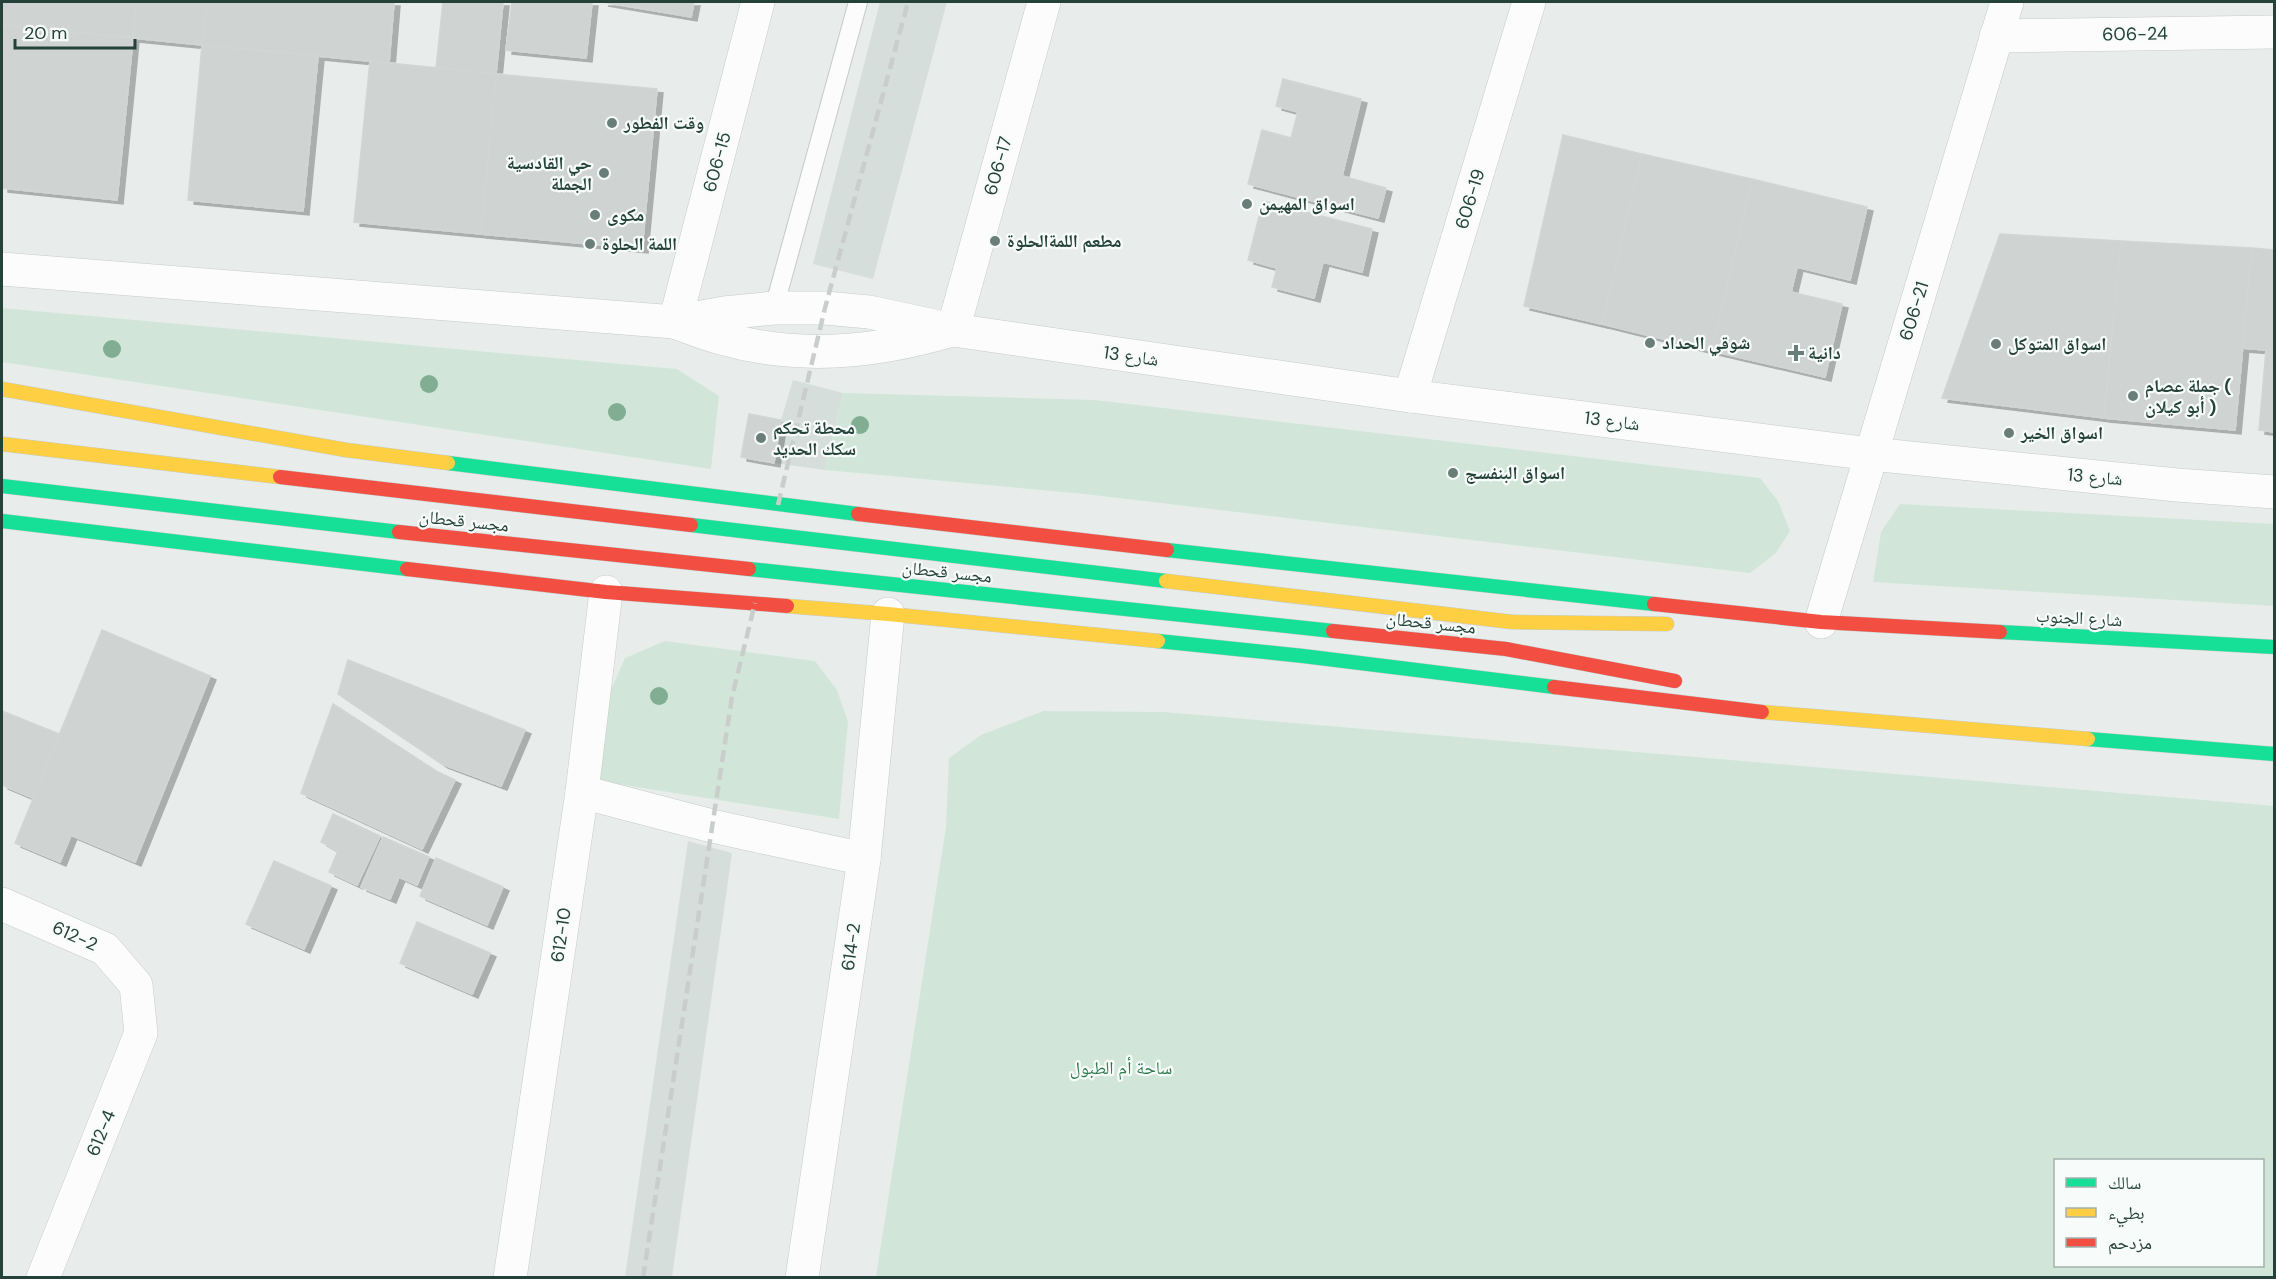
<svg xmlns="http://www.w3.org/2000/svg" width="2276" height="1279" font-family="'DM Sans','Noto Naskh Arabic',sans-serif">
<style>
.built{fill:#d6dedb}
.green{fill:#d1e6d8;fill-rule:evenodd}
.building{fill:#cfd4d2;stroke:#d1d6d4;stroke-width:1.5;filter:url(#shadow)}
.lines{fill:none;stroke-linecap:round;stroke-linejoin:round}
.lane-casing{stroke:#c5cac8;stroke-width:20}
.street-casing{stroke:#c5cac8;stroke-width:34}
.fast-casing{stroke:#c3ccc9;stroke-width:15}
.slow-casing{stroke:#c3ccc9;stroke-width:15}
.jam-casing{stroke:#c3ccc9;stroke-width:15}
.lane{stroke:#fcfcfc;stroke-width:18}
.street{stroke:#fcfcfc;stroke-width:33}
.fast{stroke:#16e098;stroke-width:14}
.slow{stroke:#ffcf43;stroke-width:14}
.jam{stroke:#f24e42;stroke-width:14}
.rail{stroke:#c9cdcc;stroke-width:4.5;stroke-dasharray:12 6;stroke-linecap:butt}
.fast-bridge-casing{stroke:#c3ccc9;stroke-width:15;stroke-linecap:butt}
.slow-bridge-casing{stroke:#c3ccc9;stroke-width:15;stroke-linecap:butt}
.jam-bridge-casing{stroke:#c3ccc9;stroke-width:15;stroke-linecap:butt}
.fast-bridge{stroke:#16e098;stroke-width:14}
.slow-bridge{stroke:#ffcf43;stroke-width:14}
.jam-bridge{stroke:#f24e42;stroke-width:14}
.tree{fill:#81ae93}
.poi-dot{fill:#697e78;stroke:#f7fbf9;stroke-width:2}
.labels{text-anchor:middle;stroke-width:4.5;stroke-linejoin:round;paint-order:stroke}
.street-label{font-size:18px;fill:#24423a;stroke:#f7fbf9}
.poi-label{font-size:18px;font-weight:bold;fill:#24423a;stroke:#f7fbf9;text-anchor:start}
.park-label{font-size:18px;fill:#2d7a4b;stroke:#f7fbf9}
</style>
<defs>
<filter id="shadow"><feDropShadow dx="6" dy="4" stdDeviation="0" flood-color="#0004"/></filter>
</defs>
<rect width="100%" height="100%" fill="#e8edeb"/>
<g class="built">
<polygon points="880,2 947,2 873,279 813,264"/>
<polygon points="793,380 843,393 825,470 774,463 781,420"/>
<polygon points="688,841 732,853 672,1277 625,1277"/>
</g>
<g class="green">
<polygon points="2,308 677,369 719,396 711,469 2,362"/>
<polygon points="843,393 1095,400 1760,478 1778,501 1790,531 1776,553 1750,573 1085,494 825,470"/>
<polygon points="1900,504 2274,524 2274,606 1873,582 1881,532"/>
<polygon points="665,641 815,661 837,690 848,722 839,819 599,781 606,701 625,658"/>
<path d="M1043,711L1164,712L2274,806V1277H876L946,827L949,758L981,735ZM2262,1160V1266H2056V1160Z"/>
</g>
<g class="building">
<polygon points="2,2 136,2 133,38 2,25"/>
<polygon points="136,2 207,2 202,45 133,38"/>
<polygon points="207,2 394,2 389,63 202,45"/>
<polygon points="443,2 503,2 496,74 436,68"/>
<polygon points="512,2 592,2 586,58 506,50"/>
<polygon points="602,2 694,2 691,17"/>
<polygon points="2,25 133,38 117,200 2,188"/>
<polygon points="202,45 318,56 303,211 188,200"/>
<polygon points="370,61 496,74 481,234 354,222"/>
<polygon points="496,74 657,89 642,249 481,234"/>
<polygon points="1283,79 1361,99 1342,176 1386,188 1378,218 1248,184 1262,130 1291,138 1298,112 1276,106"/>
<polygon points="1563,135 1642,154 1602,324 1524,306"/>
<polygon points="1642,154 1752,179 1712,351 1602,324"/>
<polygon points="1752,179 1867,207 1850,280 1797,267 1791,292 1842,304 1825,377 1712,351"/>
<polygon points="1263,201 1372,229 1362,272 1323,262 1314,298 1272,287 1277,268 1248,260"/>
<polygon points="2000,234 2121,241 2104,418 1942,398"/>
<polygon points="2121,241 2252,248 2235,430 2104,418"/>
<polygon points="2252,248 2274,250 2274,432 2259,430 2266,350 2242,348"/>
<polygon points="749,414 781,420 774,463 741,457"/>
<polygon points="102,630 210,676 135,862 71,835 60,862 15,843"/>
<polygon points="348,660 525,730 501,786 442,764 338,694"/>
<polygon points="333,704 436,771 455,780 422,849 301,793"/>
<polygon points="2,711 59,734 33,798 2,785"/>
<polygon points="333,814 380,836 357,885 329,872 338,851 321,842"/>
<polygon points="383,837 429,857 417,885 399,877 390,899 361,887"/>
<polygon points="436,858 503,887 487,925 420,896"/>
<polygon points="274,861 331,886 304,949 246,924"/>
<polygon points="417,922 490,953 472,994 400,963"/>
</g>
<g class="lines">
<g class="lane-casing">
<polyline id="lane" points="774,308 858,2"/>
</g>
<g class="street-casing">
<g id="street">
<polyline points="1996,36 2274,32"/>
<polyline points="2,269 675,322 724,313 774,308 825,308 869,312 953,330 1410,396 1871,454 2177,485 2274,492"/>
<polyline points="675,322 758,2"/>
<path d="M677,323C691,328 706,334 721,338C798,360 873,353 949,331"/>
<polyline points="953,330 1044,2"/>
<polyline points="1410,396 1529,2"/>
<polyline points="1821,622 2007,2"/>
<polyline points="582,792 712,826 864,859"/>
<polyline points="2,904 105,949 136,985 141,1033 43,1278"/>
<polyline points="510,1278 582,792 606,592"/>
<polyline points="802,1278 864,859 888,614"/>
</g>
</g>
<g class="fast-casing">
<g id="fast">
<polyline points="448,463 858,514"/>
<polyline points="2,521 407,569"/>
<polyline points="1167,550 1654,604"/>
<polyline points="2000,632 2274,647"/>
<polyline points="1158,641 1303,656 1554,687"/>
<polyline points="2088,739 2274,754"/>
</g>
</g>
<g class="slow-casing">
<g id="slow">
<polyline points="2,389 346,450 448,463"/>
<polyline points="787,606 888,614 1158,641"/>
<polyline points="1512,622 1667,624"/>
<polyline points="1762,712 2088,739"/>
</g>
</g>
<g class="jam-casing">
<g id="jam">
<polyline points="858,514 1167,550"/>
<polyline points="407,569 606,592 787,606"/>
<polyline points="1654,604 1821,622 2000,632"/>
<polyline points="1506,649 1675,681"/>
<polyline points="1554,687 1762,712"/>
</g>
</g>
<use href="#lane" class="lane"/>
<use href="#street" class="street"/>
<use href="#fast" class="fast"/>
<use href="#slow" class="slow"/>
<use href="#jam" class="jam"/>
<g class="rail">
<polyline points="778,505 825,308 908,2"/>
<polyline points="643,1278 732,697 755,603"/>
</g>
<g class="fast-bridge-casing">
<g id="fast-bridge">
<polyline points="2,486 399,532"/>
<polyline points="691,525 1166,581"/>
<polyline points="749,569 1333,631"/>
</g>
</g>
<g class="slow-bridge-casing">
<g id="slow-bridge">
<polyline points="2,444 280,477"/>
<polyline points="1166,581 1512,622"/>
</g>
</g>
<g class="jam-bridge-casing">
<g id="jam-bridge">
<polyline points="280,477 691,525"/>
<polyline points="399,532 749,569"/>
<polyline points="1333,631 1506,649"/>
</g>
</g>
<use href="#fast-bridge" class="fast-bridge"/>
<use href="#slow-bridge" class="slow-bridge"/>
<use href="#jam-bridge" class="jam-bridge"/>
</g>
<g class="tree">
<circle cx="112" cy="349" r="9"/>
<circle cx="429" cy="384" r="9"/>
<circle cx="617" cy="412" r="9"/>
<circle cx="860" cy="425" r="9"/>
<circle cx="659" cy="696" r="9"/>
</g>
<g class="poi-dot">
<circle cx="612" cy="123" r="6"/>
<circle cx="604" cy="173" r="6"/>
<circle cx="1247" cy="204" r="6"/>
<circle cx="595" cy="215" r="6"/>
<circle cx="995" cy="241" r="6"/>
<circle cx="590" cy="244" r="6"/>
<circle cx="1650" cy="343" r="6"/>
<circle cx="1996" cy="344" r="6"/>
<path d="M1793 344h6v6h6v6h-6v6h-6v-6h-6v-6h6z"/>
<circle cx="2133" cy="396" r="6"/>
<circle cx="2009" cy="433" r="6"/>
<circle cx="761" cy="438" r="6"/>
<circle cx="1453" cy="473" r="6"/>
</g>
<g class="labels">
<g class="street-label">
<text transform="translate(2135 34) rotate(-1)" y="6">606-24</text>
<text transform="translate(717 162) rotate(-75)" y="6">606-15</text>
<text transform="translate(998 166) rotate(-74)" y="6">606-17</text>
<text transform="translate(1470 199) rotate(-73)" y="6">606-19</text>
<text transform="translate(1914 311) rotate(-73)" y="6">606-21</text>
<text transform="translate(1131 356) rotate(8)" y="6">شارع 13</text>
<text transform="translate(1612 421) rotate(7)" y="6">شارع 13</text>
<text transform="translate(2095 477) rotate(5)" y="6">شارع 13</text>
<text transform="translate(464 521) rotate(6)" y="6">مجسر قحطان</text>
<text transform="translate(947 572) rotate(6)" y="6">مجسر قحطان</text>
<text transform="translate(2079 618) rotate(3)" y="6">شارع الجنوب</text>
<text transform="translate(1431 623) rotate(6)" y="6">مجسر قحطان</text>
<text transform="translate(561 935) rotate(-82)" y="6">612-10</text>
<text transform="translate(75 936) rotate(24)" y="6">612-2</text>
<text transform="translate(851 947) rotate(-82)" y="6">614-2</text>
<text transform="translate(101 1133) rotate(-68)" y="6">612-4</text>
</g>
<g class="poi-label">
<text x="624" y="129">وقت الفطور</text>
<text x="592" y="169" text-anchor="end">حي القادسية<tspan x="592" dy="21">الجملة</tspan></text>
<text x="1259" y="210">اسواق المهيمن</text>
<text x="607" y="221">مكوى</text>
<text x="1007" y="247">مطعم اللمةالحلوة</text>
<text x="602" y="250">اللمة الحلوة</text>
<text x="1662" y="349">شوقي الحداد</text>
<text x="2008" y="350">اسواق المتوكل</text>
<text x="1808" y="359">دانية</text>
<text x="2145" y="392">جملة عصام (<tspan x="2145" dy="21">أبو كيلان )</tspan></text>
<text x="773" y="434">محطة تحكم<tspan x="773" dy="21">سكك الحديد</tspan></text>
<text x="2021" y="439">اسواق الخير</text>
<text x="1465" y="479">اسواق البنفسج</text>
</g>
<g class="park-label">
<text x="1121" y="1074">ساحة أم الطبول</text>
</g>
</g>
<rect width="2276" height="1279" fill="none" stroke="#24423a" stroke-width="6"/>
<rect x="2054" y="1159" width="210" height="108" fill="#f7fbf9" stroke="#a3b1ad" stroke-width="1.5"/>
<rect x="2066" y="1178" width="30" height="9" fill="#16e098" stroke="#a3b1ad" stroke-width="1.5"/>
<text x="2108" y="1189" font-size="18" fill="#24423a">سالك</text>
<rect x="2066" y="1208" width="30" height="9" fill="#ffcf43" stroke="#a3b1ad" stroke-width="1.5"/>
<text x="2108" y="1219" font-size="18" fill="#24423a">بطيء</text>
<rect x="2066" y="1238" width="30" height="9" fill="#f24e42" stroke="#a3b1ad" stroke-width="1.5"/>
<text x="2108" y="1249" font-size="18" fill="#24423a">مزدحم</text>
<path d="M15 39v9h120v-9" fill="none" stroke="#24423a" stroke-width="3"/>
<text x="24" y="39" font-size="18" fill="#24423a" stroke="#f7fbf9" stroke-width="4.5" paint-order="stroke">20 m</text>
</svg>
